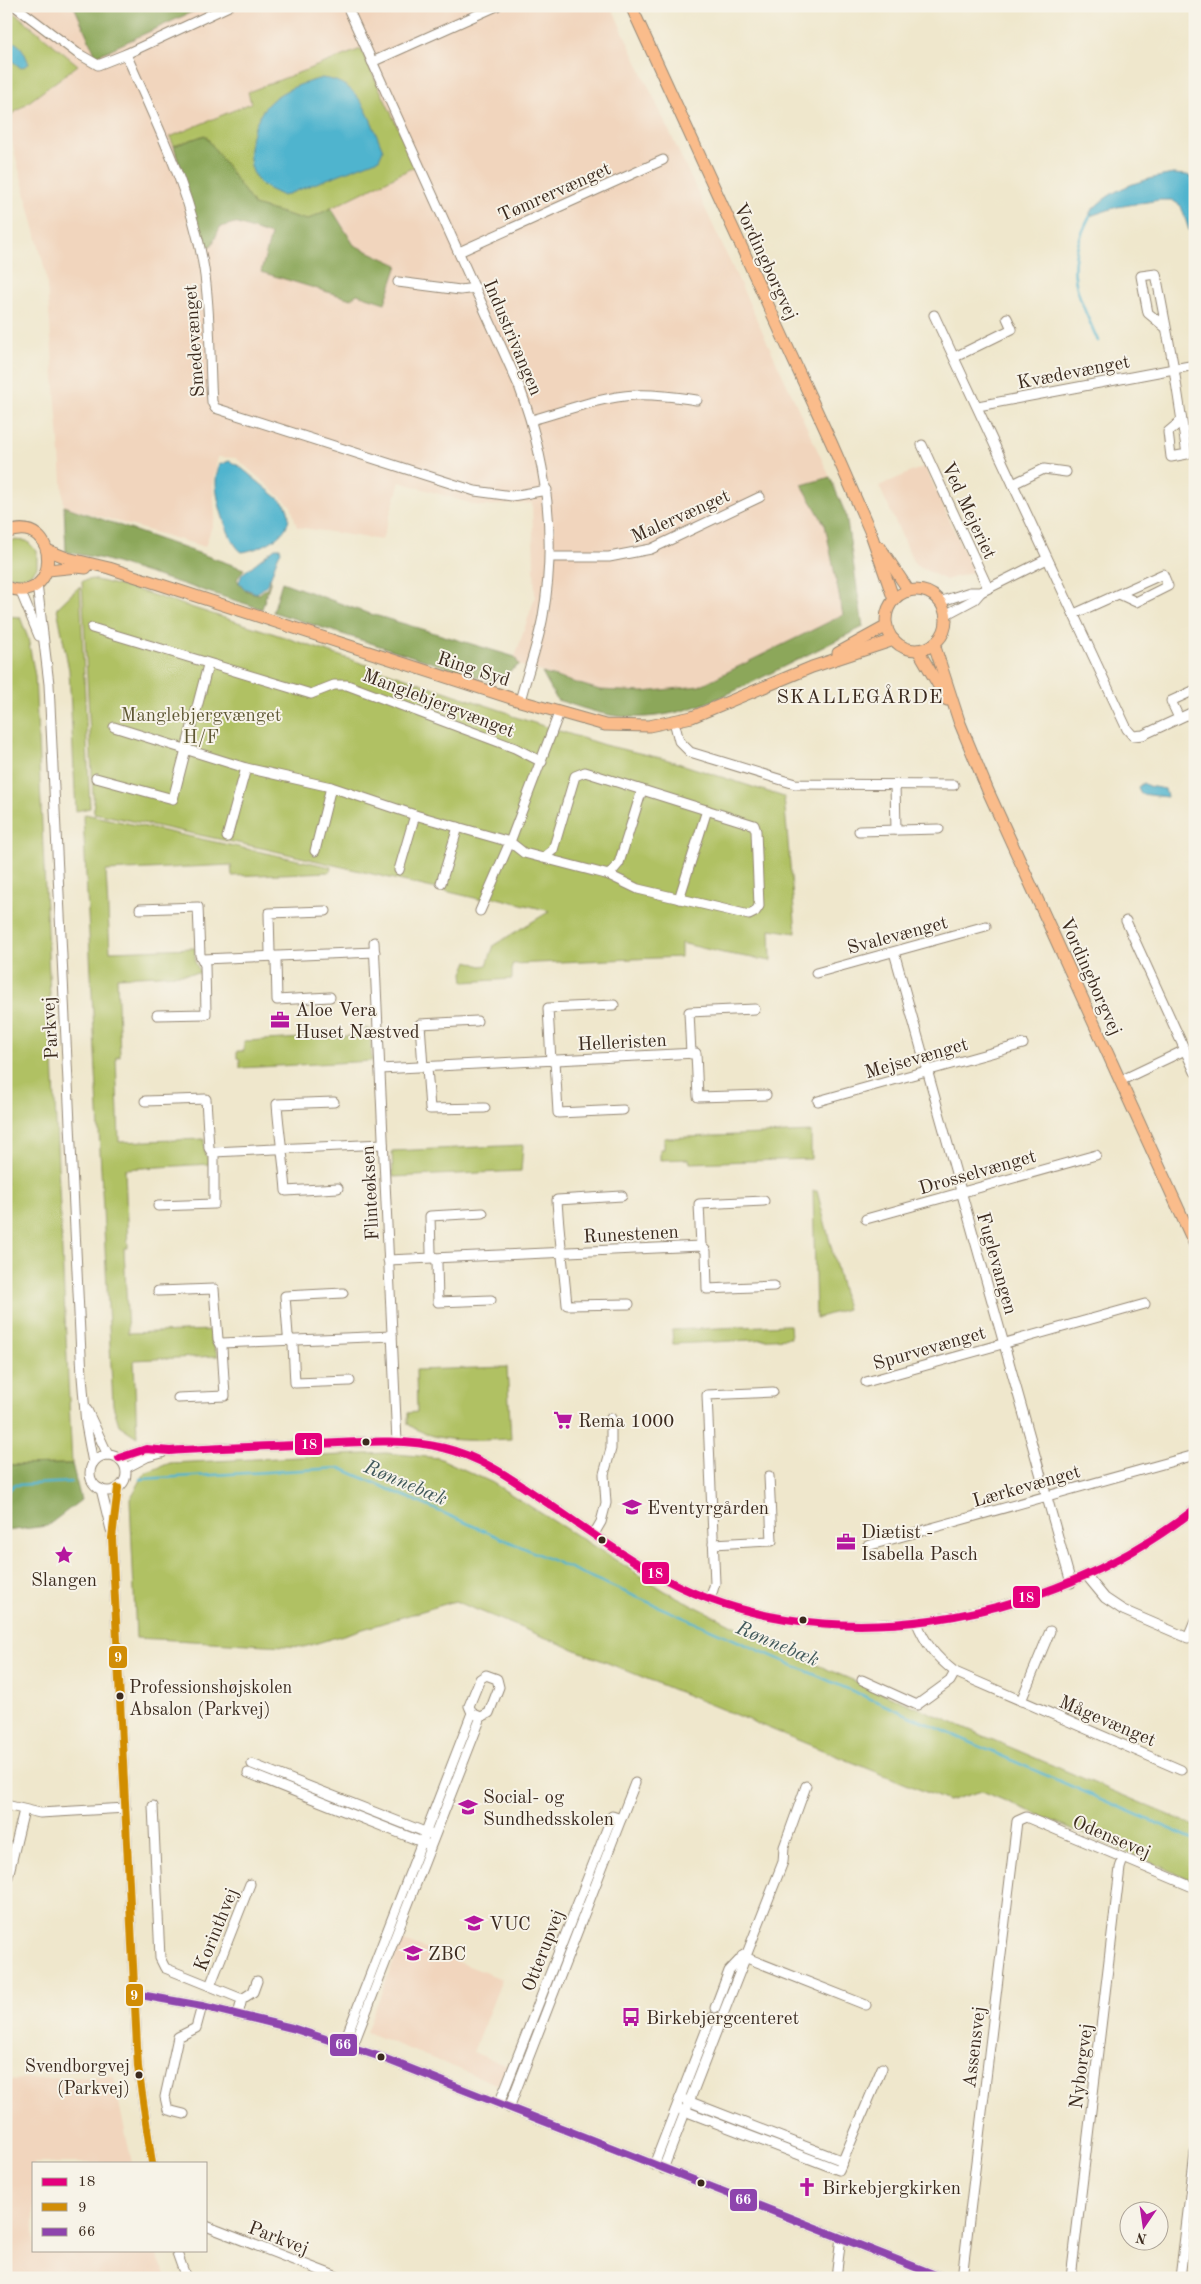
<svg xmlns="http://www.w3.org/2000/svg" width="1201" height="2284" font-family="'Old Standard TT',serif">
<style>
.built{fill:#f1d5bd}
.green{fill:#b0c164;stroke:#767641}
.forest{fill:#8ca75a;stroke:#64683c}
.water{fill:#50b4ce;stroke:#466f76}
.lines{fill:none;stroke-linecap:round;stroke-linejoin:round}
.stream{stroke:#50b4ce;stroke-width:2.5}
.minor-casing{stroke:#958875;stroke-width:11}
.major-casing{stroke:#958875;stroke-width:13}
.minor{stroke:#fff;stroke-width:9}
.major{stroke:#fabc8b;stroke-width:11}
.bus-1-casing{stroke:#f7f3e8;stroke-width:11}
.bus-2-casing{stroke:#f7f3e8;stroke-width:11}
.bus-3-casing{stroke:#f7f3e8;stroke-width:11}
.bus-1{stroke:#e5007d;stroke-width:8}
.bus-2{stroke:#d18d06;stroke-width:8}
.bus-3{stroke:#8e44ad;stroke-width:8}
.bus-dot{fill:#3b2a1e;stroke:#f7f3e8;stroke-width:2}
.labels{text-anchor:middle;stroke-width:4;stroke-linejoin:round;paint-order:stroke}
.bus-label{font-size:18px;fill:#3b2a1e;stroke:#f7f3e8;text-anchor:start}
.street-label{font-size:19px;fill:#3b2a1e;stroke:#f7f3e8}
.park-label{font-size:19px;fill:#5e5733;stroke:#f7f3e8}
.poi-label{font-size:19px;fill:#3b2a1e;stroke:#f7f3e8;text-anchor:start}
.neighbourhood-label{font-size:20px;letter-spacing:1px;fill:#3b2a1e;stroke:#f7f3e8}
.water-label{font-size:20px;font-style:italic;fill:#425a5c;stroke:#f7f3e8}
.line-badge{stroke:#f7f3e8;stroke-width:2}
.badge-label{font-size:14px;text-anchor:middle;font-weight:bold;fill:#fff}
</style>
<rect width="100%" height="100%" fill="#f7f3e8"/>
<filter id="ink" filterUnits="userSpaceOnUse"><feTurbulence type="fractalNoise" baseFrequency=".02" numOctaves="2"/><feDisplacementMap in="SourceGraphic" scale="10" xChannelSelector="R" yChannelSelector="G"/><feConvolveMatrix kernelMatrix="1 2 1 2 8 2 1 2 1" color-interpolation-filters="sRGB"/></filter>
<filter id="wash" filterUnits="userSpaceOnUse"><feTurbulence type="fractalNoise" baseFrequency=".0096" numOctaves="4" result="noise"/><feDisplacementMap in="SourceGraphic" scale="20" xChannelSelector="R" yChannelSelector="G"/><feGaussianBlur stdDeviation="1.12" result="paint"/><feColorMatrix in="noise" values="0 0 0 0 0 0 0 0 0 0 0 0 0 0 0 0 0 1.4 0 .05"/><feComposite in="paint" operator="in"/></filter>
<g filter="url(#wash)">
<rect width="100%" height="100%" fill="#efe7cc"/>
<g class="built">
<polygon points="7,6 611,6 830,477 802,485 825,525 843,615 699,686 643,692 600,690 519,665 515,657 535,597 532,503 479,506 400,482 382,540 297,527 291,506 236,458 218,457 213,482 215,517 205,547 64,506 46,274 6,119 78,65"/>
<polygon points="925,466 973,572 946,580 915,565 879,486"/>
<polygon points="402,1940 502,1979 473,2052 507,2066 499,2085 366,2032"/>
<polygon points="113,2076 132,2163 34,2163 34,2250 155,2250 167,2278 6,2278 6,2080"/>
</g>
<g class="green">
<polygon points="6,6 78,65 6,119"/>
<polygon points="361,49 416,166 307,220 253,205 205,135 174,146 170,137 251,103 248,92"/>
<path d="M13,540L27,541L37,551V567C29,578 18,581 6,574V544Z"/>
<polygon points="92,579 137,590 272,633 509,713 512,716 604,745 665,759 784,797 796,933 770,929 771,961 723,953 681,943 681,957 512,964 512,979 464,982 463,973 468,961 481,966 487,965 494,945 550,911 493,897 479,899 266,849 94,813 82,581"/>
<polygon points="80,586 90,808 76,811 69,670 57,608"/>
<polygon points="6,616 20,617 28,638 35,676 72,1464 6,1465"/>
<polygon points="85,814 331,867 330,872 232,876 231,865 106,871 110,951 195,948 195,962 201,973 117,977 120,1056 116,1057 119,1142 204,1139 205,1153 210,1164 125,1169 128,1248 124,1248 128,1333 212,1330 211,1339 218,1356 134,1360 137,1437 119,1425 113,1405 83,817"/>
<polygon points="365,1028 370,1029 372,1061 240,1068 240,1059 237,1058 237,1051 244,1051 244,1041 365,1035"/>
<polygon points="811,1132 811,1159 690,1163 689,1159 660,1160 660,1149 664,1149 664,1138"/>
<polygon points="523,1145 521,1171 393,1177 392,1151"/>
<polygon points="813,1191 817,1191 847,1309 816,1318"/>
<polygon points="786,1325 790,1325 791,1338 673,1344 672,1330"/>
<path d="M507,1367L511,1439C478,1440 436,1445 408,1424V1413L417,1412L416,1370Z"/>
<polygon points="386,1453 439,1458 493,1483 665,1591 782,1650 1195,1826 1195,1881 982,1791 948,1801 455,1601 304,1647 136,1638 130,1499 145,1473 170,1463"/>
</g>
<g class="forest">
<polygon points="74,6 205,6 96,56"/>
<polygon points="205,135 254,205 307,220 331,208 354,245 398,265 385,303 357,294 351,299 261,272 271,235 235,223 220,227 212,245 202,249 174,146"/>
<path d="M830,477L846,515L863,627C832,642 802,658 771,673C725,696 680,720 627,717C603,716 580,707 557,700L542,673L600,690L643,692L699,686L843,615L825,525L802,485Z"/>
<path d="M64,506L244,569L237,579C242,590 247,592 259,594L267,588L271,579L262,609L103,559L66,552Z"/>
<polygon points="282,582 361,611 515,657 519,665 493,682 273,612"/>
<polygon points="72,1464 81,1500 47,1526 6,1531 6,1465"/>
</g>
<g class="water">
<path d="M11,41C22,44 25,54 29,64L21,68L6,56V45Z"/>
<path d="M322,78C362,82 369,118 383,150L379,159L283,196C276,192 264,188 259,182C241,161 252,120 269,103C283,89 304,83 322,78Z"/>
<path d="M1173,174L1187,175L1195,179V235L1189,230L1181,206L1172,200H1159L1117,207L1090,216V212C1113,187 1141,180 1173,174Z"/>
<path d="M229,461L239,466L285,504C301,531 263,549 242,552C228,543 215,497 216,480C216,475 218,470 219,465Z"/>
<path d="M275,548H280L281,551C272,565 273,586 256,593L243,588L239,582L242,574Z"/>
<polygon points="1143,783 1148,786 1165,789 1167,797 1141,794 1138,787"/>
</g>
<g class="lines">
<g class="stream">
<path d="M1090,216C1062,269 1076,290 1098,341"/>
<polyline points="140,1479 340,1468 1195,1840"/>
<polyline points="6,1493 14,1485 72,1482"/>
</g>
</g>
</g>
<g filter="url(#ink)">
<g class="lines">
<g class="minor-casing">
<g id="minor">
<polyline points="15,6 77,53 98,65 126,54"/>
<path d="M229,6L126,54C156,123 192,193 204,269C211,313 209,357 212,402L215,408L475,491L512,496L547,490"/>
<path d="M347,6L519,386C547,461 557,537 543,616C538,645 527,673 520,701"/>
<polyline points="372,62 497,6"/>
<polyline points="459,252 663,160"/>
<polyline points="398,282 460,290 476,288"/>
<polyline points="934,315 1127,729 1133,736 1143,735 1195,711"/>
<polyline points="1166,328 1148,313 1141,276 1156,274 1174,369 1187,454 1171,457 1168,432 1181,421"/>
<polyline points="955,357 1012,329 1007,318"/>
<polyline points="978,406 1195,365"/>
<path d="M532,420C565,411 600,397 635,395C656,394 676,397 697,400"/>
<polyline points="922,445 988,588"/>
<polyline points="1013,484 1044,469 1066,472"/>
<polyline points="550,557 609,557 651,549 760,497"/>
<polyline points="37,584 49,684 82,1376 86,1425 93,1463"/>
<polyline points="20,590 39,636"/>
<polyline points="939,602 970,592 981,592"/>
<polyline points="1074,614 1163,574 1168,586 1136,602 1119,594"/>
<polyline points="945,615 975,599 981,592 1047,559"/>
<polyline points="92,628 311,694 334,685 347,685 515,748 542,762"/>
<polyline points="1179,718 1171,701 1195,690"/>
<polyline points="674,721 679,741 690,752 795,784 954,785"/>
<polyline points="114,727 246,768 331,787 415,815 510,842 524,853 609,875 638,889 749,915 755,912 759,906 756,831 754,825 585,772 575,776 553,850 543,858"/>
<polyline points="96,778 173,799 208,665"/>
<polyline points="895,784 896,830"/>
<polyline points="859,831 939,829"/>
<polyline points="227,837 246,768"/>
<polyline points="315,851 331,787"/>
<polyline points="399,870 415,815"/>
<polyline points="609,875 619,863 642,790"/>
<polyline points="441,883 458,827"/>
<polyline points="679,899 707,810"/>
<polyline points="140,909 198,907 200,955 205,965 206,1014 157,1015"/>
<polyline points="326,911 269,913 270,953 276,960 277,1000 330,997"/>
<polyline points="480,911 510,842 559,713"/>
<polyline points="1126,921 1195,1072"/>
<polyline points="374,942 397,1442"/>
<polyline points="894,952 1071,1583"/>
<polyline points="203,959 375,952"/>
<polyline points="816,973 986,926"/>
<polyline points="691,1054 689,1012 755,1009"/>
<polyline points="555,1060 558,1113 623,1110"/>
<polyline points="551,1061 548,1008 614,1005"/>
<polyline points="423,1067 420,1024 477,1021"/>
<polyline points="427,1067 430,1109 485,1108"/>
<polyline points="380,1069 696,1053 698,1097 766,1095"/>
<polyline points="1120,1081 1185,1050"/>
<polyline points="145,1101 206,1099 209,1148 214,1156 214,1204 158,1206"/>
<polyline points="818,1101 1023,1044"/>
<path d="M334,1102L277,1104C279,1134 284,1161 286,1191L338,1188"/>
<polyline points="213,1152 383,1144"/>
<path d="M622,1196L557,1200C559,1236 564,1269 567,1305L629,1304"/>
<polyline points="483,1213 430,1216 431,1253 437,1262 438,1302 491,1300"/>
<polyline points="866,1219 1096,1155"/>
<polyline points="701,1246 699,1204 764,1201"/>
<polyline points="388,1260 701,1246 706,1251 707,1289 774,1286"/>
<polyline points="158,1291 214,1289 218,1339 222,1347 225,1396 178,1398"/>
<polyline points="343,1293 285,1296 288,1335 293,1345 295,1383 350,1381"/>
<polyline points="222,1343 392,1336"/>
<polyline points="866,1382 1145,1304"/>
<polyline points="87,1410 108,1455"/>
<circle cx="108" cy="1473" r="18"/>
<path d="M119,1458L146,1449L170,1451C219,1448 269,1446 318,1444C360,1442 403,1438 444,1448C478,1456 508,1476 537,1496C575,1521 612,1549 652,1572C817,1668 1049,1625 1195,1509"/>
<polyline points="126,1468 147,1457 162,1453"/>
<polyline points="118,1488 112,1538 138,2067 152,2163"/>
<polyline points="101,1489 111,1530"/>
<polyline points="594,1534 601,1522 606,1503 604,1474 611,1449 611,1418"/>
<polyline points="713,1544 772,1541 769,1476"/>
<polyline points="867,1546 1195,1455"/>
<polyline points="1086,1575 1105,1598 1123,1610 1188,1638 1195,1621"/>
<polyline points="710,1600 715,1583 707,1395 773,1392"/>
<path d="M916,1621C926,1645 935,1656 955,1672L1181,1770"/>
<polyline points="862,1680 917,1705 950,1681 955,1672"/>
<polyline points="1021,1701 1050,1631"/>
<polyline points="252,1764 430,1834"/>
<polyline points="248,1773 427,1844"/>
<polyline points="6,1805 40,1813 126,1808"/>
<polyline points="153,1806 160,1958 165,1968 242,1999 238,2015"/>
<polyline points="6,1885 24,1810"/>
<polyline points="742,1956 866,2005"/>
<polyline points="210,1986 250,1884"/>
<polyline points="135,1994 202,2006 292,2028 378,2056 943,2278"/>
<polyline points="242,1999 253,1992 257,1981"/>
<polyline points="715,2008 729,1971 745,1954"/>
<polyline points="724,2012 783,1862 784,1847 806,1786"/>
<polyline points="343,2045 472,1713"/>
<polyline points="352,2048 481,1717 489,1713 499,1687 497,1679 486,1675 480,1679 469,1706 472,1713 481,1717"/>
<polyline points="680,2098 843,2161"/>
<polyline points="499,2104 612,1816 621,1819 635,1783"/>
<polyline points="509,2108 621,1819"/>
<polyline points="677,2108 839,2170 882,2068"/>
<polyline points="184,2114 168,2110 165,2097 178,2037 196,2028 202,2006"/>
<polyline points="654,2165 711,2018"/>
<polyline points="663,2169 720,2022"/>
<polyline points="206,2226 340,2278"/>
<polyline points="176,2250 186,2278"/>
<polyline points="836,2278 841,2237"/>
<polyline points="962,2278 1017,1821 1026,1817 1195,1888"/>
<polyline points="1071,2278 1120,1868 1123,1859"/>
<polyline points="1180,2278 1195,2153"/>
</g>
</g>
<g class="major-casing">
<g id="major">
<polyline points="631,6 831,442 870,531 894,600"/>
<path d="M6,533C62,511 61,609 6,587"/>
<polyline points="880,547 909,591"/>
<polyline points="47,550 67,558 109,568 520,701 605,725 649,726 692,717 812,667 894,640"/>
<polyline points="48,570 77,567 86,568"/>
<circle cx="916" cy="620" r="30"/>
<polyline points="934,644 959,721 988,791 1195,1245"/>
<polyline points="918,650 947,700"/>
<polyline points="838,653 887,626"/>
</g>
</g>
<use href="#minor" class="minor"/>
<use href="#major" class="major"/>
<g class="bus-1-casing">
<path id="bus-1" d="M119,1458L146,1449L170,1451C219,1448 269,1446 318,1444C360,1442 403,1438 444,1448C478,1456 508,1476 537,1496C575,1521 612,1549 652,1572C817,1668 1049,1625 1195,1509"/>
</g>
<g class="bus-2-casing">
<polyline id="bus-2" points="118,1488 112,1538 138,2067 152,2163"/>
</g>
<g class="bus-3-casing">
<polyline id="bus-3" points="135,1994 202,2006 292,2028 378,2056 943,2278"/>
</g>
<use href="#bus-1" class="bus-1"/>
<use href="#bus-2" class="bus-2"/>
<use href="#bus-3" class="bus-3"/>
</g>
</g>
<defs>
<g id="office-bare" transform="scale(1.5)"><path d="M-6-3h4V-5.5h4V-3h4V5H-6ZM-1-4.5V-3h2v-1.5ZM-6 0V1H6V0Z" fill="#b5179e" stroke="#f7f3e8" stroke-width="2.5" paint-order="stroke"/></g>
<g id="supermarket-bare" transform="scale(1.5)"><path d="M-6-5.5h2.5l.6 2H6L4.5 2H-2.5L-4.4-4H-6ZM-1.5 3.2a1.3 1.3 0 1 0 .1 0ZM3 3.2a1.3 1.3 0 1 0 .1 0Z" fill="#b5179e" stroke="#f7f3e8" stroke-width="2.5" paint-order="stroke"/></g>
<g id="school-bare" transform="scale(1.5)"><path d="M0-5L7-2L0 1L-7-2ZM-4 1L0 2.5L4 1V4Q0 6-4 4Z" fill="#b5179e" stroke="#f7f3e8" stroke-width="2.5" paint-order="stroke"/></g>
<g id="sight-bare" transform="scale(1.5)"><path d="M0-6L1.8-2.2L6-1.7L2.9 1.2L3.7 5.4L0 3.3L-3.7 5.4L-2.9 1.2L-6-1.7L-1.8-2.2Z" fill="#b5179e" stroke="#f7f3e8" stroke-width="2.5" paint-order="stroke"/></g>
<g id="university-bare" transform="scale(1.5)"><path d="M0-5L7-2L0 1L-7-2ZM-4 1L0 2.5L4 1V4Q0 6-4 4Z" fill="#b5179e" stroke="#f7f3e8" stroke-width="2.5" paint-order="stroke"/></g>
<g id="bus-bare" transform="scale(1.5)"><path d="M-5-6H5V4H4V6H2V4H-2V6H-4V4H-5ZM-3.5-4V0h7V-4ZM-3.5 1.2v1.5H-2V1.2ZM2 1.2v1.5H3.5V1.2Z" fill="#b5179e" stroke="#f7f3e8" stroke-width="2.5" paint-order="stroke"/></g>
<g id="church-bare" transform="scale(1.5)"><path d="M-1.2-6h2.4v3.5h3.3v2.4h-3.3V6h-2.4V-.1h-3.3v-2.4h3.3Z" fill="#b5179e" stroke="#f7f3e8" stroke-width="2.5" paint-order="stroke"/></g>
</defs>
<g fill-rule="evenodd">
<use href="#office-bare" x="280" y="1020"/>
<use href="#supermarket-bare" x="563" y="1420"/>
<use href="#school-bare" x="632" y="1507"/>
<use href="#office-bare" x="846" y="1542"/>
<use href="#sight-bare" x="64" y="1555"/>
<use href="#school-bare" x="468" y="1807"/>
<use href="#school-bare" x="474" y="1923"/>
<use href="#university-bare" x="413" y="1953"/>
<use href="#bus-bare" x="631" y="2017"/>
<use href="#church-bare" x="807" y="2187"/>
</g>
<g class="bus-dot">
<circle cx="366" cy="1442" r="4.5"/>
<circle cx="602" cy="1540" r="4.5"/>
<circle cx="803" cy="1620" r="4.5"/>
<circle cx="120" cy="1696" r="4.5"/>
<circle cx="381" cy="2057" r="4.5"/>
<circle cx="139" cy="2075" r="4.5"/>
<circle cx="701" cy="2183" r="4.5"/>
</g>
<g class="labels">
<g class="bus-label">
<text x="129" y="1693">Professionshøjskolen<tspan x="129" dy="22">Absalon (Parkvej)</tspan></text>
<text x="130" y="2072" text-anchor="end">Svendborgvej<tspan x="130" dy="22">(Parkvej)</tspan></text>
</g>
<g class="street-label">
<text transform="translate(554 191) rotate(-24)" y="7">Tømrervænget</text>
<text transform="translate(767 261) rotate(65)" y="7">Vordingborgvej</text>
<text transform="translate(514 337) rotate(67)" y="7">Industrivangen</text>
<text transform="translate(193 341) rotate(-94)" y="7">Smedevænget</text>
<text transform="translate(1073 371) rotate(-11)" y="7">Kvædevænget</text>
<text transform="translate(970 510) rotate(65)" y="7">Ved Mejeriet</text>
<text transform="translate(680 515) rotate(-24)" y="7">Malervænget</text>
<text transform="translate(474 668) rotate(18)" y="7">Ring Syd</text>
<text transform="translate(439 702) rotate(21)" y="7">Manglebjergvænget</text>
<text transform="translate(897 934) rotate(-15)" y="7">Svalevænget</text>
<text transform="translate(1092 976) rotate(66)" y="7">Vordingborgvej</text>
<text transform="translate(49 1028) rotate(-93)" y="7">Parkvej</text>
<text transform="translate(622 1041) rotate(-3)" y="7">Helleristen</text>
<text transform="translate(916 1057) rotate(-16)" y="7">Mejsevænget</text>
<text transform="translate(977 1171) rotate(-16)" y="7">Drosselvænget</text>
<text transform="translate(369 1193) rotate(-93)" y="7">Flinteøksen</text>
<text transform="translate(631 1233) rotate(-3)" y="7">Runestenen</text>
<text transform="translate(998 1263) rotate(74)" y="7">Fuglevangen</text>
<text transform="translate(929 1347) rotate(-16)" y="7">Spurvevænget</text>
<text transform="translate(1026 1485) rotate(-16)" y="7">Lærkevænget</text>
<text transform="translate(1108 1720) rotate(23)" y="7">Mågevænget</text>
<text transform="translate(1112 1836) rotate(23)" y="7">Odensevej</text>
<text transform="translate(215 1929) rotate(-68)" y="7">Korinthvej</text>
<text transform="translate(542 1950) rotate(-69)" y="7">Otterupvej</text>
<text transform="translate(973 2047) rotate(-83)" y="7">Assensvej</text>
<text transform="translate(1080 2066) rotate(-83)" y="7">Nyborgvej</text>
<text transform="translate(279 2237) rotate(21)" y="7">Parkvej</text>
</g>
<g class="park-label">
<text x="201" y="721">Manglebjergvænget<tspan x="201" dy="22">H/F</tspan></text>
</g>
<g class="poi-label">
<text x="295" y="1016">Aloe Vera<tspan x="295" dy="22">Huset Næstved</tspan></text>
<text x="578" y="1427">Rema 1000</text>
<text x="647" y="1514">Eventyrgården</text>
<text x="861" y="1538">Diætist -<tspan x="861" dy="22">Isabella Pasch</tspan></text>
<text x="64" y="1586" text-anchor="middle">Slangen</text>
<text x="483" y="1803">Social- og<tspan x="483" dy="22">Sundhedsskolen</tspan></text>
<text x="489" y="1930">VUC</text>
<text x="428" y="1960">ZBC</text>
<text x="646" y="2024">Birkebjergcenteret</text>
<text x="822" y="2194">Birkebjergkirken</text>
</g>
<g class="neighbourhood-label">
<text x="860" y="703">SKALLEGÅRDE</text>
</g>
<g class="water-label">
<text transform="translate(406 1482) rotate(23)" y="7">Rønnebæk</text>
<text transform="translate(778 1643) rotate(23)" y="7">Rønnebæk</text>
</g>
</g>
<g class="line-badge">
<rect x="294" y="1432" width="29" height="24" rx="5" fill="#e5007d"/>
<rect x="641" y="1561" width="29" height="24" rx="5" fill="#e5007d"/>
<rect x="1012" y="1585" width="29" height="24" rx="5" fill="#e5007d"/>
<rect x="108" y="1645" width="20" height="24" rx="5" fill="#d18d06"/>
<rect x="125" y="1983" width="19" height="24" rx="5" fill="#d18d06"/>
<rect x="329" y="2033" width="29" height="24" rx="5" fill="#8e44ad"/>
<rect x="729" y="2188" width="29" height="24" rx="5" fill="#8e44ad"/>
</g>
<g class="badge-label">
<text x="309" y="1449">18</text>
<text x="655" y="1578">18</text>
<text x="1026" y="1602">18</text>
<text x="118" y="1662">9</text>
<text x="134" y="2000">9</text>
<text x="343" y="2049">66</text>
<text x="743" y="2204">66</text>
</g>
<rect width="1201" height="2284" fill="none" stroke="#f7f3e8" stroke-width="25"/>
<rect x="32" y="2162" width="175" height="90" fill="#f7f3e8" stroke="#aca397"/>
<rect x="42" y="2178" width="25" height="8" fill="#e5007d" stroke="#aca397"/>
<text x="78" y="2186" font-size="15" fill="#3b2a1e">18</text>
<rect x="42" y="2203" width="25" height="8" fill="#d18d06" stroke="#aca397"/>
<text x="78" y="2212" font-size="15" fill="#3b2a1e">9</text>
<rect x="42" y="2228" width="25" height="8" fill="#8e44ad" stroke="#aca397"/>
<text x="78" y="2236" font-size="15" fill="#3b2a1e">66</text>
<g transform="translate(1144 2226) rotate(193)"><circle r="24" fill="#f7f3e8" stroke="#aca397"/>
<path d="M0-4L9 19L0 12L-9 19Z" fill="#b5179e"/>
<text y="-8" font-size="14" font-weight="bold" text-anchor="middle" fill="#3b2a1e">N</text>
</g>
</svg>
